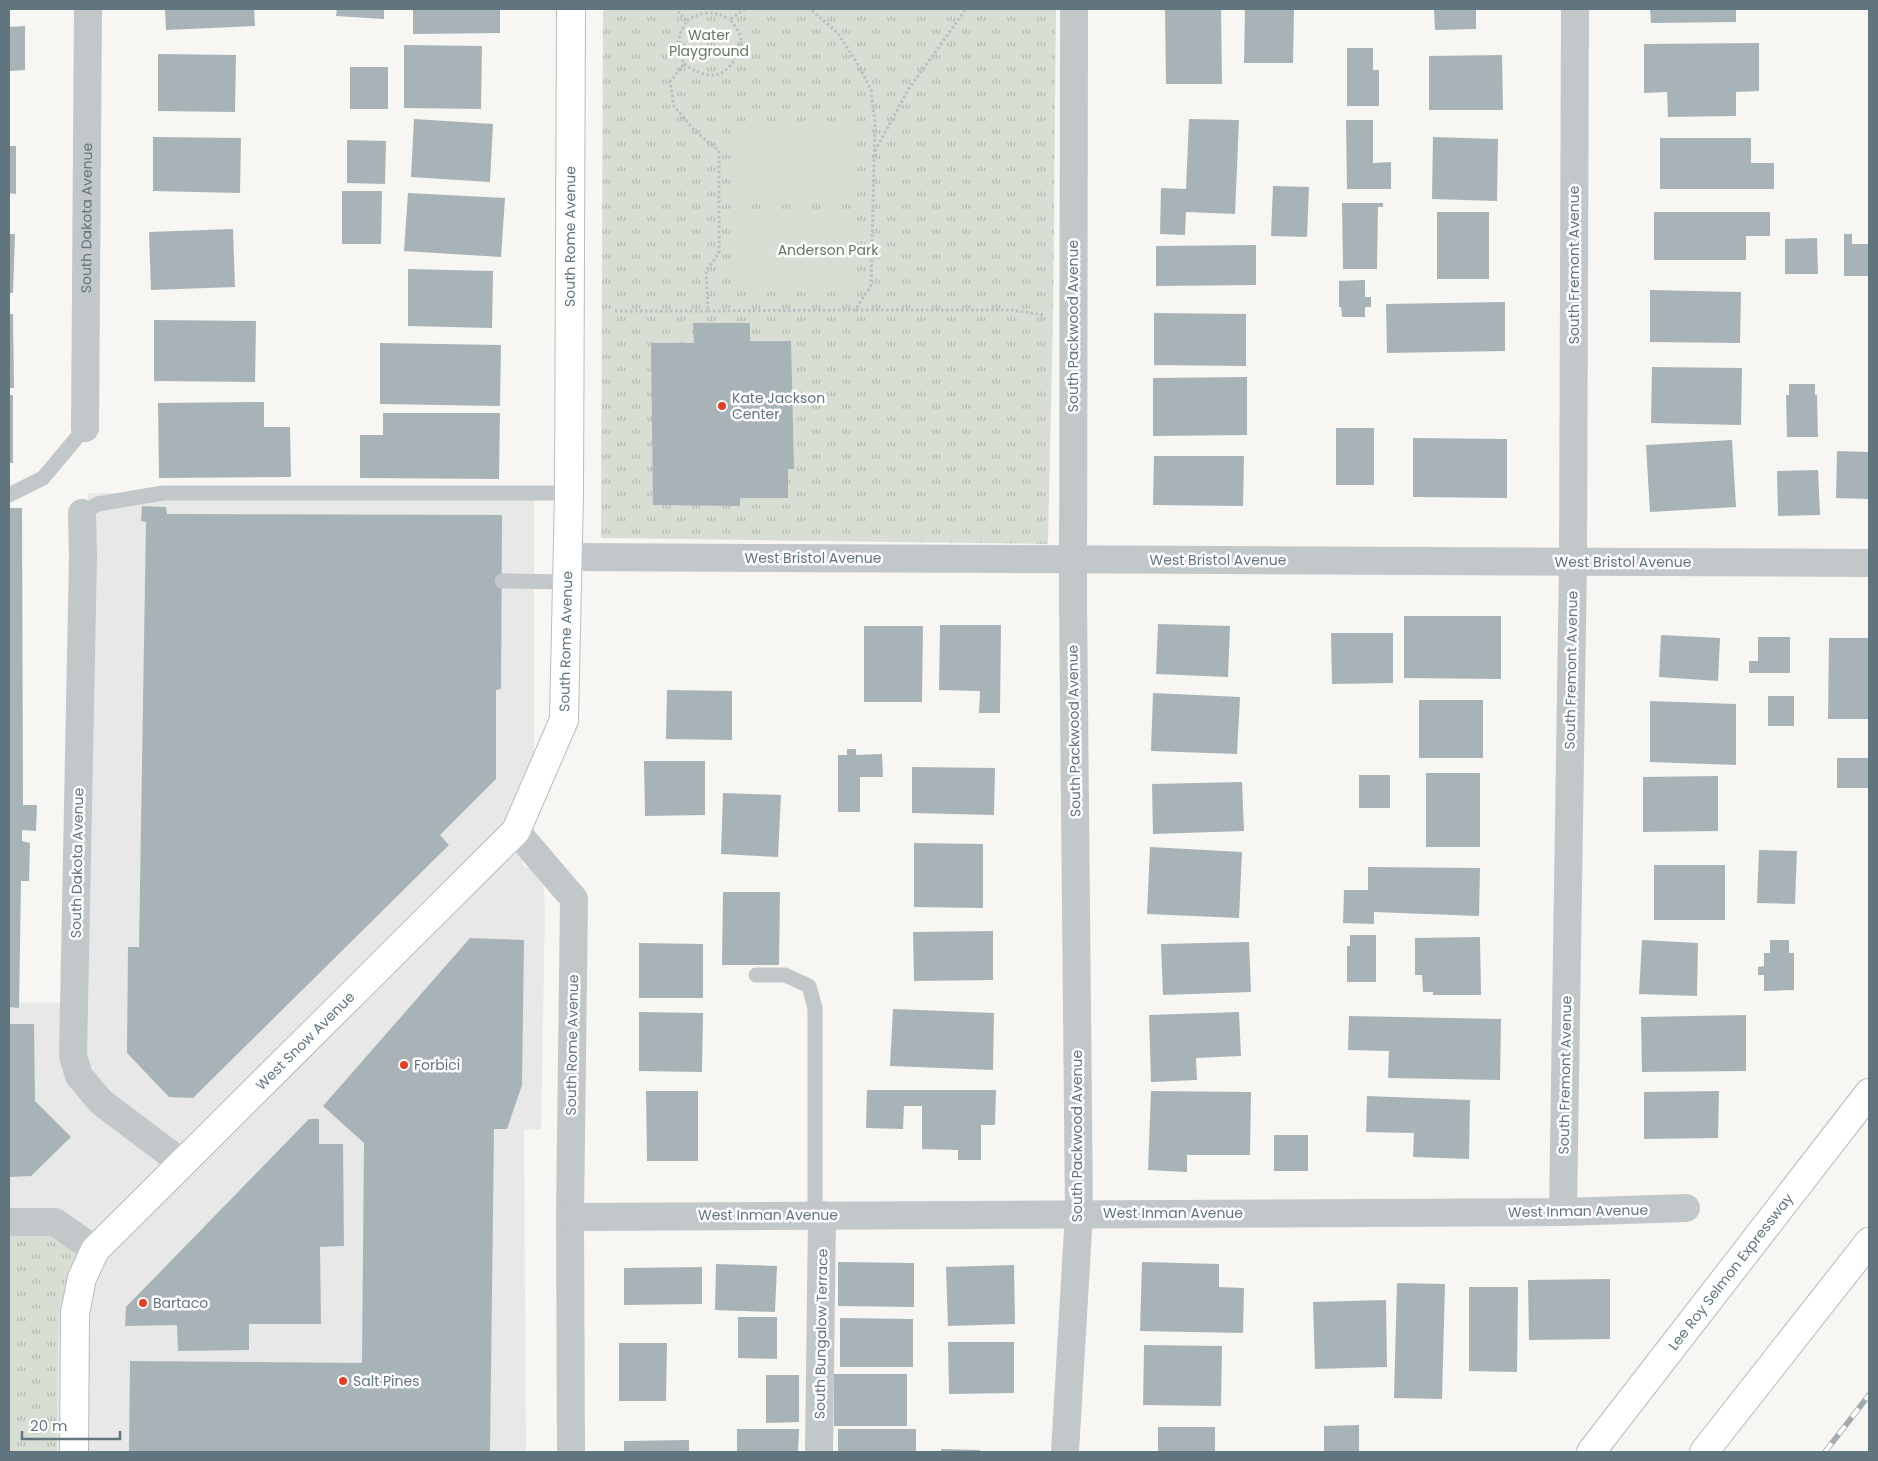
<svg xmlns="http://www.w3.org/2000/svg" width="1878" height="1461" font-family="Poppins,sans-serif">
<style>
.built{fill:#e7e8e7}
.park{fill:url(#park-tufts)}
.pitch{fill:#d9ded4}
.building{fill:#a8b3b7}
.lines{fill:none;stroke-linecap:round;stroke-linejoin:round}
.secondary-casing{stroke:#b6bcc0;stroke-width:30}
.highway-casing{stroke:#b5b9bc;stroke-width:30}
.path{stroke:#bcbfc1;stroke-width:3;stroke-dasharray:2.5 2.5;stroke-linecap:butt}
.lane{stroke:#c2c7c9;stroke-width:15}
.street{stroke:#c2c7c9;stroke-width:28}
.secondary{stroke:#fff;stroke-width:28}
.highway{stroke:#fff;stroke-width:28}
.rail-casing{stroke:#a2aaaf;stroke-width:5.5}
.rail{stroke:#fff;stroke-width:4;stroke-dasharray:11;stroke-linecap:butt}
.poi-dot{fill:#e83d22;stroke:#fff;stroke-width:2}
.labels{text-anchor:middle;stroke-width:5;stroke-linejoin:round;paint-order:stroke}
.park-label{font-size:14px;fill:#667760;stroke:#fff}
.street-label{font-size:14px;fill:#61757f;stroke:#fff}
.poi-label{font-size:14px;fill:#61757f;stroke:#fff;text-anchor:start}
</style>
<defs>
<pattern id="park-tufts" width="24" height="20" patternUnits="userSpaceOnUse" patternTransform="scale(1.25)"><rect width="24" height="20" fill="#d9ded4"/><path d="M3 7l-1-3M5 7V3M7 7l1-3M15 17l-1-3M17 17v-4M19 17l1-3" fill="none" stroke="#b3b9b1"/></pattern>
</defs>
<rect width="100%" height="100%" fill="#f7f6f3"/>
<polygon class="built" points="88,493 534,494 534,763 523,787 523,866 543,874 545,910 541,1129 524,1130 526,1452 9,1452 9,1002 67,1003 84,640"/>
<g class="park">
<polygon points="603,9 1056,9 1053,316 1048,544 601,538"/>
<polygon points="59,1224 84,1253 60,1306 58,1344 57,1452 9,1452 9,1227"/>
</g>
<g class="pitch">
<rect x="733" y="129" width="118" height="70"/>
<polygon points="733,212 851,213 851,288 732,287"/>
</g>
<g class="building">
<polygon points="165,9 254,9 255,26 166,30"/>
<polygon points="337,9 384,9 384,19 336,16"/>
<polygon points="413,9 500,9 500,33 413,34"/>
<polygon points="1165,9 1221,9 1222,84 1166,84"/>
<polygon points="1245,9 1294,9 1293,63 1244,63"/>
<polygon points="1434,9 1476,9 1476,29 1435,30"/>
<polygon points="1650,9 1736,9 1736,22 1651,23"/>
<polygon points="25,26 25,70 9,71 9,27"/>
<polygon points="1759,43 1759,91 1736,92 1736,116 1668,117 1667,92 1644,93 1644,44"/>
<polygon points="404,45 482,46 481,109 404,108"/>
<polygon points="1347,48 1373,48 1373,70 1379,70 1379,106 1347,106"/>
<polygon points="158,54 236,55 235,112 158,111"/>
<polygon points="1502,55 1503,110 1429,110 1429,56"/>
<rect x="350" y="67" width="38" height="42"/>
<polygon points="414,119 493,124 490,182 411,177"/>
<polygon points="1189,119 1239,120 1235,214 1186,212 1185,235 1160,234 1161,188 1186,189"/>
<polygon points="1346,120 1373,120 1373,163 1391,162 1391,189 1347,189"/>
<polygon points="153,137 241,138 240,193 153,191"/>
<polygon points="1433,137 1498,139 1497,201 1432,199"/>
<polygon points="1660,138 1751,138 1751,163 1774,163 1774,189 1660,189"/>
<polygon points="347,140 386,141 385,184 347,183"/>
<polygon points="9,146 16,146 16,194 9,193"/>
<polygon points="1273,186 1309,187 1307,237 1271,236"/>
<polygon points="342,191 382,191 381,244 342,244"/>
<polygon points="408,193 505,198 501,257 404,251"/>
<polygon points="1342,203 1383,203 1383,207 1378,207 1377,269 1343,269"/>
<rect x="1437" y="212" width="52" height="67"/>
<polygon points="1654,212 1770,212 1770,236 1746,236 1746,260 1654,260"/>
<polygon points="233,229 235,287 151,290 149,232"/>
<polygon points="9,234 15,234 13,293 9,293"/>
<polygon points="1844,234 1852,234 1852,244 1869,244 1869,276 1844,276"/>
<polygon points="1817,238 1818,274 1785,274 1785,239"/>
<polygon points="1256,245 1256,285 1156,286 1156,246"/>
<polygon points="408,269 493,271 492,328 408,326"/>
<polygon points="1365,280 1365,297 1371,297 1371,307 1365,307 1365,317 1342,317 1341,307 1339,307 1339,281"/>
<polygon points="1650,290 1741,292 1740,343 1650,342"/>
<polygon points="1505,302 1505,351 1387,353 1386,304"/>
<polygon points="1154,313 1246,314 1246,366 1154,365"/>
<polygon points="9,314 13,314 14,388 9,388"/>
<polygon points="154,320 256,321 255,382 154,381"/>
<polygon points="693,323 750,323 750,341 791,341 794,469 788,469 788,498 740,498 740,506 653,505 651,343 694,343"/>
<polygon points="380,343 501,345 500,406 380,404"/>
<polygon points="1652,367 1742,368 1741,425 1651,423"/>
<polygon points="1247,377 1247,435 1153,436 1153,378"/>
<polygon points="1789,384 1815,384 1815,395 1817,395 1818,437 1787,437 1786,395 1789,395"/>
<rect x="9" y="395" width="4" height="68"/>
<polygon points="264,402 264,427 290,427 291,477 159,478 158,403"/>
<polygon points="383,413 500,413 499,479 360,478 360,435 383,435"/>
<rect x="1336" y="428" width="38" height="57"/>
<polygon points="1413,438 1507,439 1507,498 1413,497"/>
<polygon points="1732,440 1736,507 1650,512 1646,445"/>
<polygon points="1837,451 1869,452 1869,499 1836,498"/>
<polygon points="1154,456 1244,456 1243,506 1153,505"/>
<polygon points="1818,470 1820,515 1778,516 1777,471"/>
<polygon points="142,506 166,507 167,514 502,515 501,689 496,690 496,779 440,835 449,845 193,1098 169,1097 127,1053 128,947 139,947 146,522 141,521"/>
<polygon points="9,508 22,508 23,805 37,805 36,831 22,830 22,841 30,843 29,881 21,881 19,1008 9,1007"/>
<polygon points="1404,616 1501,616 1501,679 1404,678"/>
<polygon points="1158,624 1230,626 1228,677 1156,674"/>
<polygon points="940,625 1001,625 1000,713 979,713 980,691 939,690"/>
<polygon points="864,626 923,626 922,702 864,702"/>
<polygon points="1331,633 1393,633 1393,683 1332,684"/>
<polygon points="1661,635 1720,638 1718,681 1659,677"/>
<polygon points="1758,637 1790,637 1790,673 1749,673 1749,661 1758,661"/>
<polygon points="1829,638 1869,638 1869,719 1828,719"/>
<polygon points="667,690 732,691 732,740 666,739"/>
<polygon points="1153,693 1240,697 1237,754 1151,751"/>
<rect x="1768" y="696" width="26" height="30"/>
<rect x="1419" y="700" width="64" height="58"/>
<polygon points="1650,701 1736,704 1736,765 1650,762"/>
<polygon points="847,749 856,749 856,755 882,754 883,777 860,777 860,812 838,812 838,755 847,755"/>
<rect x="1837" y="758" width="31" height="30"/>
<polygon points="644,761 705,761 705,815 645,816"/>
<polygon points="912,767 995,768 994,815 912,813"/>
<rect x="1426" y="773" width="54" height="74"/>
<rect x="1359" y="775" width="31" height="33"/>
<polygon points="1718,776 1718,831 1643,832 1643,777"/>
<polygon points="1242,782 1244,831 1153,834 1152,784"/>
<polygon points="723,793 781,795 778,857 721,854"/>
<polygon points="914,843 983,844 983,908 914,907"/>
<polygon points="1150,847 1242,852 1239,918 1147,914"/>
<polygon points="1759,850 1797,851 1795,904 1757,903"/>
<rect x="1654" y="865" width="71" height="55"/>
<polygon points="1368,867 1480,868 1479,916 1374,912 1374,924 1343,923 1344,890 1368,890"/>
<polygon points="723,892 780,892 779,965 722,965"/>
<polygon points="993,931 993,980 914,981 913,932"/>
<polygon points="1350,935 1376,935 1376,982 1347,982 1347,946 1350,946"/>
<polygon points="1480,937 1481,995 1433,995 1433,992 1423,992 1422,975 1415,975 1415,938"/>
<polygon points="470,938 524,940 522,1085 507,1129 494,1129 490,1452 129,1452 130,1361 362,1363 364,1143 323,1106"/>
<polygon points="1642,940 1698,943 1697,996 1639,994"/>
<polygon points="1770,940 1789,940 1789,953 1794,953 1794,990 1764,991 1764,975 1758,975 1758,967 1764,966 1764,953 1770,953"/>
<polygon points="1249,942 1251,992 1163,995 1161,944"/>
<polygon points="639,943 703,944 703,998 639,998"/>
<polygon points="893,1009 994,1013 993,1070 890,1066"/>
<polygon points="639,1012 703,1013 702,1072 639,1071"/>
<polygon points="1239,1012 1241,1056 1196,1058 1197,1080 1151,1082 1149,1015"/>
<polygon points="1746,1015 1746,1071 1642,1072 1641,1017"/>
<polygon points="1349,1016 1501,1019 1500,1080 1388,1078 1389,1051 1348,1050"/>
<polygon points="9,1024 34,1024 35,1101 71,1137 31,1176 9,1177"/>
<polygon points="867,1090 996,1090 995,1125 981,1125 981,1160 958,1160 958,1150 922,1149 922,1106 904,1106 903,1129 866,1128"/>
<polygon points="646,1091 698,1091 698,1161 647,1161"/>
<polygon points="1151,1091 1251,1092 1250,1155 1187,1155 1187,1172 1148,1170"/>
<polygon points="1719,1091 1718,1138 1644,1139 1644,1092"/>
<polygon points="1367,1096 1470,1100 1469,1159 1413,1157 1414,1133 1366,1132"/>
<polygon points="309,1119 319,1119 319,1144 343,1144 344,1246 320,1247 321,1324 249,1324 249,1350 178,1351 177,1325 125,1326 126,1307"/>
<rect x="1274" y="1135" width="34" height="36"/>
<polygon points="838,1262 914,1263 914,1307 838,1306"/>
<polygon points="1142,1262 1219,1264 1219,1287 1244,1288 1243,1333 1140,1331"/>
<polygon points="716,1264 777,1266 775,1312 715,1310"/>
<polygon points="1014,1265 1015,1324 948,1326 946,1267"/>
<polygon points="702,1267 702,1304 624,1305 624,1268"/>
<polygon points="1610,1279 1610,1339 1529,1340 1528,1280"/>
<polygon points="1397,1283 1445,1284 1442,1399 1394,1398"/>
<polygon points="1469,1287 1518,1287 1517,1372 1469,1371"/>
<polygon points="1386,1300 1387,1367 1315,1369 1313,1302"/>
<polygon points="738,1317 777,1317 777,1359 738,1358"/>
<polygon points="840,1318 913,1319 913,1367 840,1367"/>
<polygon points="948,1342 1014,1342 1014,1393 949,1394"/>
<polygon points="619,1343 667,1343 666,1401 619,1401"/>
<polygon points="1144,1345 1222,1346 1221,1406 1143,1405"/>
<rect x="834" y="1374" width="73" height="52"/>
<polygon points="766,1375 799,1375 799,1422 766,1423"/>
<polygon points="1359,1425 1359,1452 1324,1452 1324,1426"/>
<rect x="1158" y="1427" width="57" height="25"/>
<polygon points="737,1429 799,1429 798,1452 737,1452"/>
<rect x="838" y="1429" width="78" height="23"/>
<polygon points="689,1440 689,1452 624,1452 624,1441"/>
<polygon points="941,1449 980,1450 980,1452 941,1452"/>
</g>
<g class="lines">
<g class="secondary-casing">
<g id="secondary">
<path id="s2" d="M74,1452L75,1313L82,1278L95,1250L516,831L564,720L569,493L571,9"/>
</g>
</g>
<g class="highway-casing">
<g id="highway">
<path id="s3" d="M1591,1452L1869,1093"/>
<polyline points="1704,1452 1869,1242"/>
</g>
</g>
<g class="path">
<path d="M687,21C703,10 712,11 730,19"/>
<path d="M684,64C705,78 722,82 736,57C740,51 743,43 740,35C738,30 733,24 730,19L745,9"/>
<polyline points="875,151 908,90 966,9"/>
<polyline points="856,310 1011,310 1044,315"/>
<path d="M615,311H708L706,271L719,253V151L695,131L674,106L670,82L684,64C676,46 676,38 687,21L675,9"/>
<polyline points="708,311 855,310 871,286 875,123 871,90 859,66 838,33 810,9"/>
</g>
<g class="lane">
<polyline points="9,495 43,478 85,428"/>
<polyline points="82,513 98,504 163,493 569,493"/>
<polyline points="502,581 567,582"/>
<polyline points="756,975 785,975 809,986 815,1008 815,1215"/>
</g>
<g class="street">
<path id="s1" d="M85,428L88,9"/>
<polyline points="82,513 83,556 73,1056 79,1076 101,1102 182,1163"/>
<polyline points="568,557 1869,563"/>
<polyline points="516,831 574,899 570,1217 571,1452"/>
<polyline points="1563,1212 1573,562 1575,9"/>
<polyline points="570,1217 1563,1212 1686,1208"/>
<polyline points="9,1222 55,1222 95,1250"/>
<polyline points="819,1452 822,1215"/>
<polyline points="1065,1452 1079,1213 1073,603 1074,9"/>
</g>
<use href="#secondary" class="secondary"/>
<use href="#highway" class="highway"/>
<g class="rail-casing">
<polyline id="rail" points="1825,1452 1869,1395"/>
</g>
<use href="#rail" class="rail"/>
</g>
<g class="poi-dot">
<circle cx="722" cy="406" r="5"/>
<circle cx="404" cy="1065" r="5"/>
<circle cx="143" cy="1303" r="5"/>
<circle cx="343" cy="1381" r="5"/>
</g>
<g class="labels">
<g class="park-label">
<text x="709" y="40">Water<tspan x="709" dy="16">Playground</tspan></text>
<text x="828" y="255">Anderson Park</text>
</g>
<g class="street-label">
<text dy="5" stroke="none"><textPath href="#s1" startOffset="210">South Dakota Avenue</textPath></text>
<text dy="5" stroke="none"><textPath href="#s2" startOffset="1404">South Rome Avenue</textPath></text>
<text transform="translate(1574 265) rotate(-90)" y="5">South Fremont Avenue</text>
<text transform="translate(1073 326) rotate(-90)" y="5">South Packwood Avenue</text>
<text x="813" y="563">West Bristol Avenue</text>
<text x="1218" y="565">West Bristol Avenue</text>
<text x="1623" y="567">West Bristol Avenue</text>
<text dy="5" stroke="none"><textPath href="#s2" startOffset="999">South Rome Avenue</textPath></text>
<text transform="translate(1571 670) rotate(-89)" y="5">South Fremont Avenue</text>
<text transform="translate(1074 731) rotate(-91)" y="5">South Packwood Avenue</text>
<text transform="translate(77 863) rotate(-89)" y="5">South Dakota Avenue</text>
<text dy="5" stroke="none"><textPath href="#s2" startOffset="502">West Snow Avenue</textPath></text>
<text transform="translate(572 1045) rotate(-89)" y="5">South Rome Avenue</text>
<text transform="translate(1565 1075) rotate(-89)" y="5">South Fremont Avenue</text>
<text transform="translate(1077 1136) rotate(-90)" y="5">South Packwood Avenue</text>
<text transform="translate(1578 1211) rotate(-1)" y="5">West Inman Avenue</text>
<text x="1173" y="1218">West Inman Avenue</text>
<text x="768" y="1220">West Inman Avenue</text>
<text dy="5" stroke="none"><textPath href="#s3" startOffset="228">Lee Roy Selmon Expressway</textPath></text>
<text transform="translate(821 1334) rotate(-89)" y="5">South Bungalow Terrace</text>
</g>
<g class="poi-label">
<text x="732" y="403">Kate Jackson<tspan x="732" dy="16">Center</tspan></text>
<text x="414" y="1070">Forbici</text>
<text x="153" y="1308">Bartaco</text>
<text x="353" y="1386">Salt Pines</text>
</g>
</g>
<rect width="1878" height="1461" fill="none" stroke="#61757f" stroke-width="20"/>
<path d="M22 1431v8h98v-8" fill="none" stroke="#61757f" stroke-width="2.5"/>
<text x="30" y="1431" font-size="15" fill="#61757f" stroke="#ffffff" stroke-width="4" paint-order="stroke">20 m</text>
</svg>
